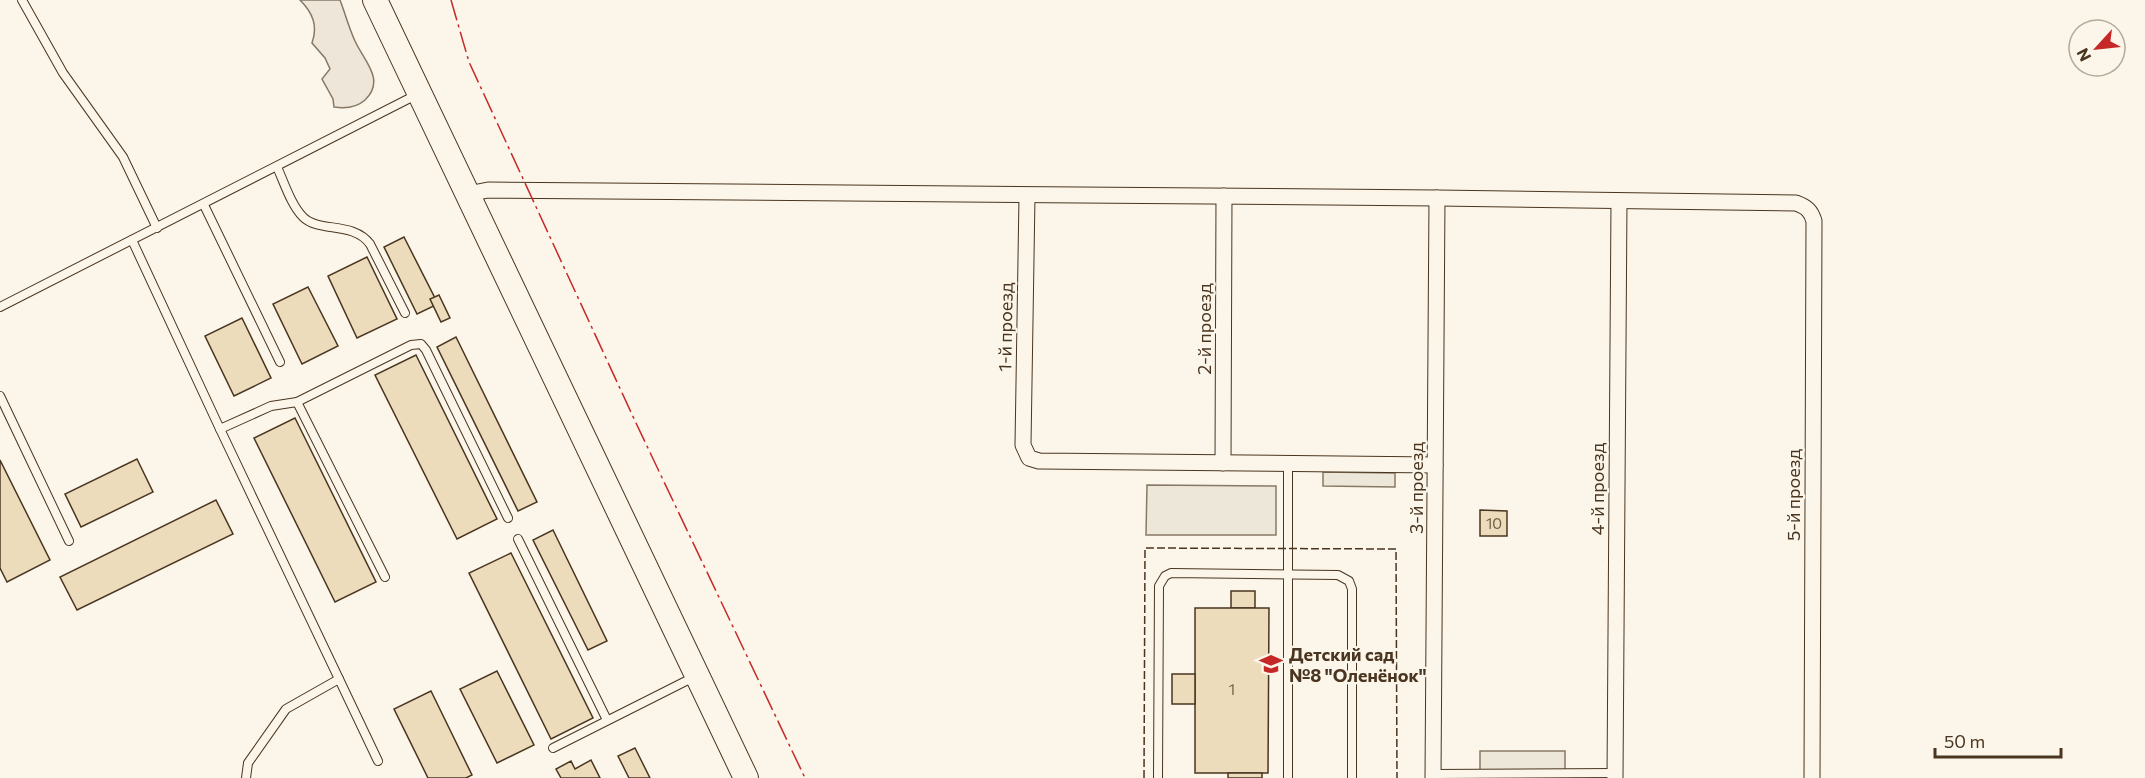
<svg xmlns="http://www.w3.org/2000/svg" width="2145" height="778" viewBox="0 0 2145 778" font-family="Commissioner,sans-serif">
<rect width="100%" height="100%" fill="#fbf6e9"/>
<path fill="#ede6d9" stroke="#887966" stroke-width="1.5" d="M 300,0 L 340,0 C 345,13 349,28 355,41 C 364,61 386,80 365,100 C 356,108 346,109 334,107 L 333,99 L 322,79 L 330,69 L 325,58 L 312,43 C 318,26 313,13 300,0 Z"/>
<g fill="#ede7d9" stroke="#887966" stroke-width="1.5">
<polygon points="1323,472 1395,473 1395,487 1323,486"/>
<polygon points="1147,485 1276,486 1276,535 1146,535"/>
<rect x="1480" y="751" width="85" height="27"/>
</g>
<g fill="#ecdcbc" stroke="#4a3520" stroke-width="1.5">
<polygon points="404,237 438,304 417,314 384,247"/>
<polygon points="367,257 397,319 357,338 328,276"/>
<polygon points="308,287 338,346 302,364 273,304"/>
<polygon points="439,295 450,318 441,322 430,299"/>
<polygon points="242,318 271,378 234,396 205,336"/>
<polygon points="456,337 537,502 518,511 437,347"/>
<polygon points="416,355 497,519 457,539 375,375"/>
<polygon points="295,418 376,582 335,602 254,438"/>
<polygon points="137,459 153,492 81,527 65,494"/>
<polygon points="0,460 50,560 7,582 0,568"/>
<polygon points="216,500 233,534 77,610 60,577"/>
<polygon points="1480,510 1507,511 1507,536 1480,536"/>
<polygon points="553,530 607,641 588,650 533,540"/>
<polygon points="511,553 593,718 551,739 469,573"/>
<rect x="1231" y="591" width="24" height="17"/>
<polygon points="1195,608 1269,608 1268,773 1195,773"/>
<polygon points="497,671 534,745 497,763 460,689"/>
<rect x="1172" y="674" width="23" height="30"/>
<polygon points="431,691 472,775 466,778 428,778 394,709"/>
<polygon points="635,748 650,778 629,778 618,756"/>
<polygon points="591,760 600,778 561,778 556,769 571,761 575,769"/>
<rect x="1228" y="773" width="34" height="5"/>
</g>
<g fill="none" stroke-linecap="round" stroke-linejoin="round">
<g stroke="#4a3520" stroke-width="10">
<g id="service">
<polyline points="22,0 63,73 123,157 157,228"/>
<path d="M 277,167 C 284,182 291,205 303,217 C 319,233 353,221 370,244 L 405,313"/>
<polyline points="204,205 280,362"/>
<polyline points="132,240 220,429 378,761"/>
<polyline points="0,307 416,95"/>
<polyline points="0,396 69,541"/>
<polyline points="297,402 385,577"/>
<polyline points="220,429 271,406 297,402 411,345 421,344 426,350 508,518"/>
<polyline points="518,539 607,720"/>
<polyline points="553,748 694,677"/>
<polyline points="1433,774 1615,773"/>
<polyline points="246,778 248,763 286,709 339,679"/>
<polyline points="1158,778 1159,586 1165,576 1171,573 1338,575 1349,581 1352,589 1352,778"/>
<polyline points="1288,778 1288,463"/>
</g>
</g>
<g stroke="#4a3520" stroke-width="17">
<g id="minor">
<path d="M 468,194 L 488,190 L 1437,198 L 1796,203 C 1807,207 1811,211 1814,221 L 1812,778"/>
<polyline points="1027,196 1023,445 1029,458 1039,461 1435,465"/>
<polyline points="1223,463 1224,196"/>
<polyline points="1433,778 1437,198"/>
<polyline points="1615,778 1619,201"/>
</g>
</g>
<g stroke="#4a3520" stroke-width="26">
<polyline id="primary" points="375,0 746,778"/>
</g>
<use href="#service" stroke="#fbf6e9" stroke-width="8"/>
<use href="#minor" stroke="#fbf6e9" stroke-width="15"/>
<use href="#primary" stroke="#fbf6e9" stroke-width="24"/>
<polyline stroke="#4a3520" stroke-width="1.5" stroke-dasharray="8 3" stroke-linecap="butt" points="1144,778 1145,548 1396,549 1397,778"/>
<polyline stroke="#c62828" stroke-width="1.5" stroke-dasharray="21 4.5 3 4.5" stroke-linecap="butt" points="451,0 469,62 636,423 805,778"/>
</g>
<defs>
<g id="school-bare" transform="scale(1.8)"><path d="M0-5L7-2L0 1L-7-2ZM-4 1L0 2.5L4 1V4Q0 6-4 4Z" fill="#c62828" stroke="#fbf6e9" stroke-width="2.5" paint-order="stroke"/></g>
</defs>
<g fill-rule="evenodd">
<use href="#school-bare" x="1271" y="664"/>
</g>
<g text-anchor="middle" dominant-baseline="central" stroke-width="4.5" stroke-linejoin="round" paint-order="stroke">
<g font-size="15" fill="#725f47">
<text x="1494" y="523">10</text>
<text x="1232" y="689">1</text>
</g>
<g font-size="18" fill="#4a3520" stroke="#fbf6e9">
<text transform="translate(1005 327) rotate(-89)">1-й проезд</text>
<text transform="translate(1204 329) rotate(-90)">2-й проезд</text>
<text transform="translate(1416 488) rotate(-90)">3-й проезд</text>
<text transform="translate(1597 489) rotate(-90)">4-й проезд</text>
<text transform="translate(1793 495) rotate(-90)">5-й проезд</text>
</g>
<g font-size="18" font-weight="bold" fill="#4a3520" stroke="#fbf6e9" text-anchor="start">
<text x="1289" y="654">Детский сад<tspan x="1289" dy="21">№8 "Оленёнок"</tspan></text>
</g>
</g>
<g transform="translate(2097 48) rotate(243)"><circle r="28" fill="#fbf6e9" stroke="#b4a999" stroke-width="1.5"/>
<path d="M0-4.5L10 22L0 15L-10 22Z" fill="#c62828"/>
<text y="-9" font-size="16" font-weight="bold" text-anchor="middle" fill="#4a3520">N</text>
</g>
<path d="M1935 748v9h126v-9" fill="none" stroke="#4a3520" stroke-width="3"/>
<text x="1944" y="748" font-size="18" fill="#4a3520" stroke="#fbf6e9" stroke-width="4.5" paint-order="stroke">50 m</text>
</svg>
